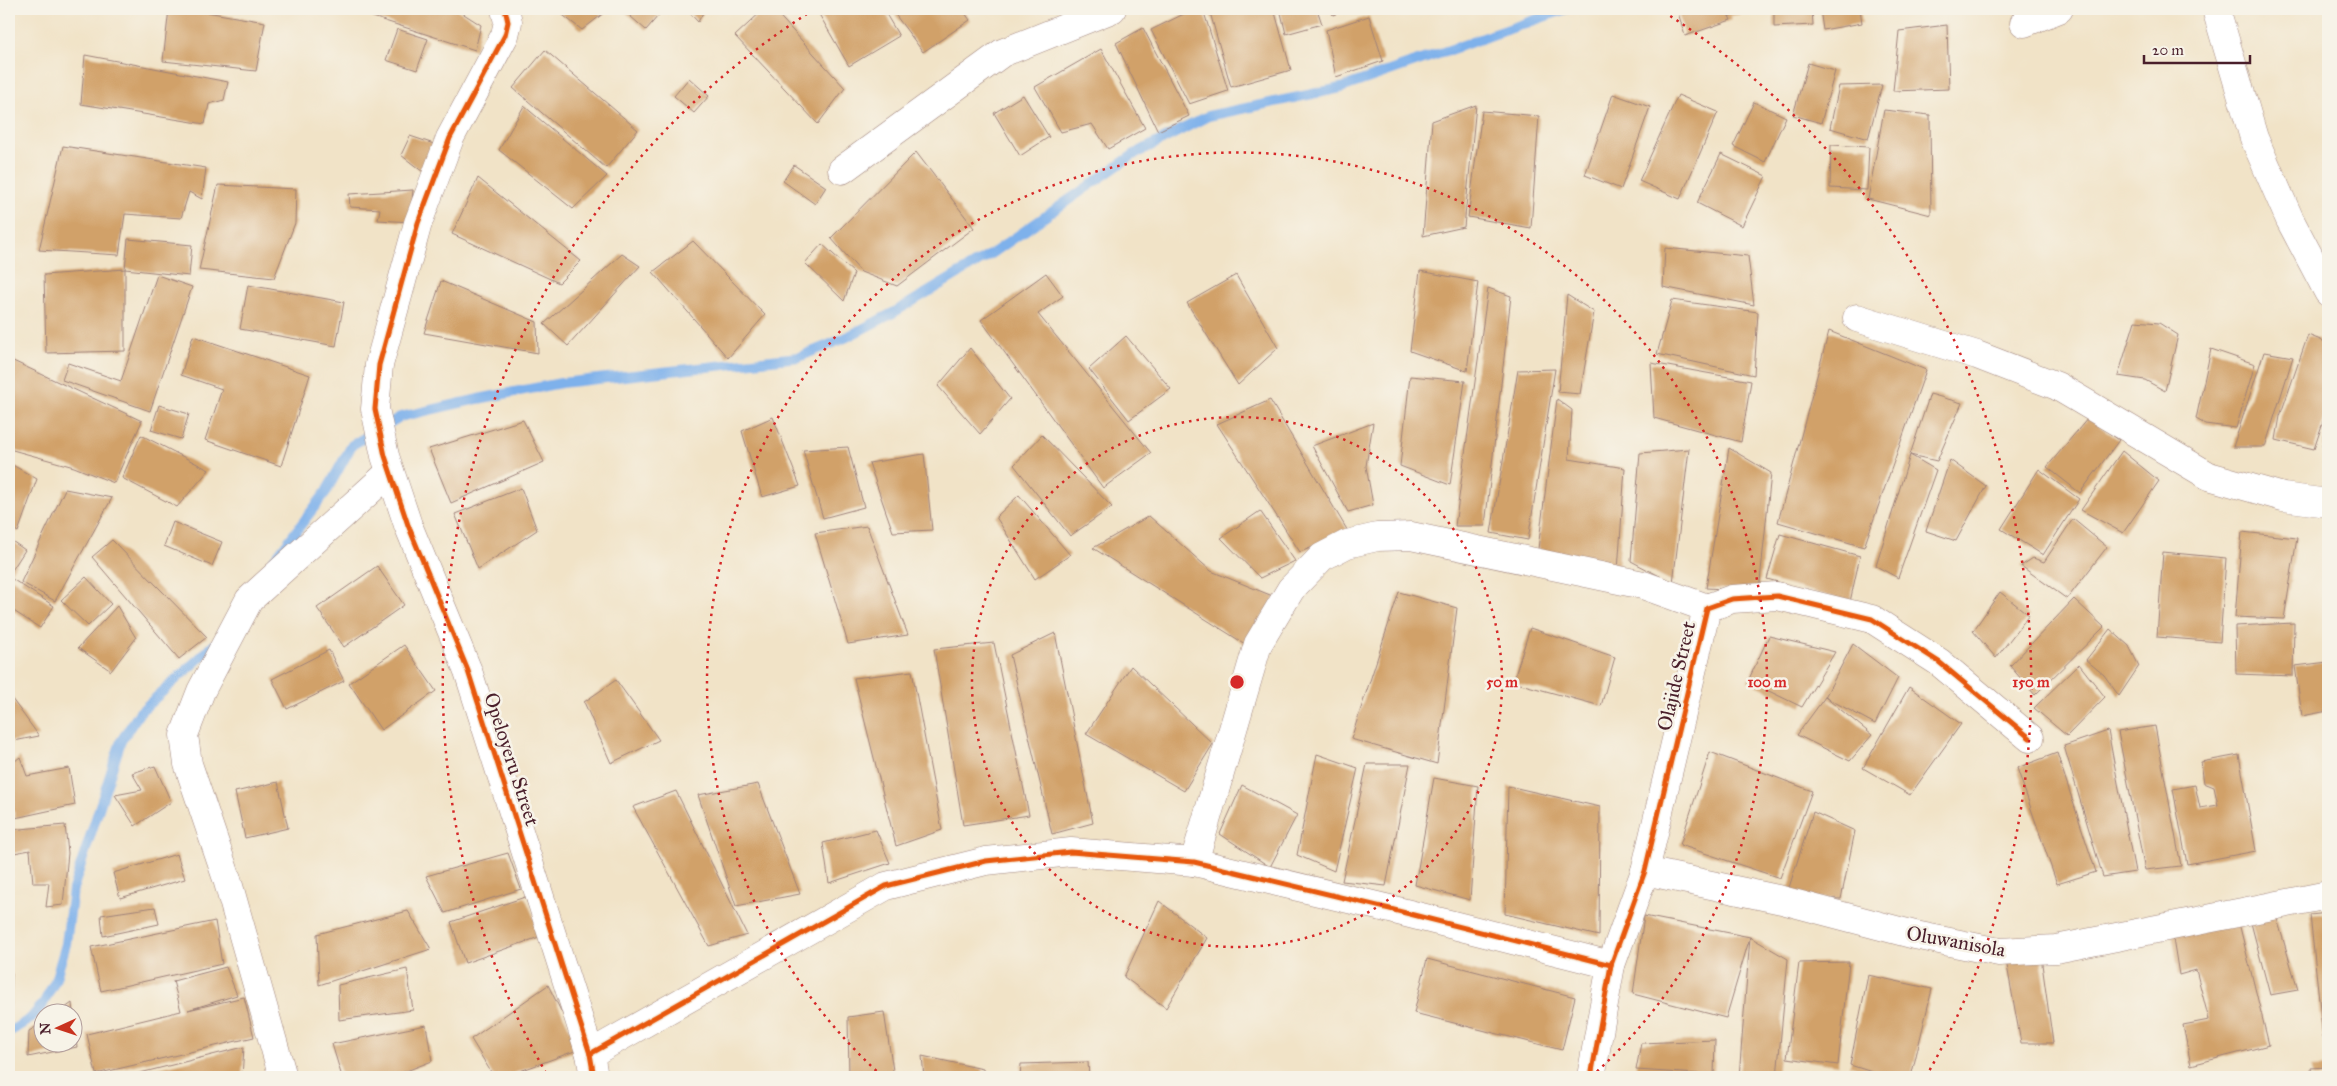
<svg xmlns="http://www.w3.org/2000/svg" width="2337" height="1086" viewBox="0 0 2337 1086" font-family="'IM FELL Great Primer',serif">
<rect width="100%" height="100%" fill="#f7f3e8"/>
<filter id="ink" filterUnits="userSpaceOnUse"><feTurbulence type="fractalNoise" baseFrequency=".02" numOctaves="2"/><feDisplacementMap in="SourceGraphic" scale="10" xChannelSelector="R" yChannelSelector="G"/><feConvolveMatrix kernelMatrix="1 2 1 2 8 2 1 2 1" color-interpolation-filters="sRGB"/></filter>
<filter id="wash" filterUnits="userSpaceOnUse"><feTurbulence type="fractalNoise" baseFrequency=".0096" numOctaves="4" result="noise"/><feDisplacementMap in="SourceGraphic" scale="20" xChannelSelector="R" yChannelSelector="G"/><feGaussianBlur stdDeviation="1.12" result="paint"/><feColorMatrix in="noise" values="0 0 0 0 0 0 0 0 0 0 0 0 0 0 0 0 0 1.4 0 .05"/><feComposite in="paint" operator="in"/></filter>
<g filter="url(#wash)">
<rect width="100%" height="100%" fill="#f1e3c7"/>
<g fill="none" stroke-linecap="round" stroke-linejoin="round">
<g stroke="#7eb1eb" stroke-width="10">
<polyline points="271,564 326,492 352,445 400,417 478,399 561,383 799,357 845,338 893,313 993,253 1133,155 1208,116 1341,88 1566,9"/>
<polyline points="9,1032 30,1019 43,1004 55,981 66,944 73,889 121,741 140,712 214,645"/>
</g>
</g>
<g id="blocks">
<g fill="#d1a169">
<polygon points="169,9 189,9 265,22 256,71 163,61"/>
<polygon points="348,9 456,9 481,25 475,50"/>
<polygon points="555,9 609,9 582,30"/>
<polygon points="622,9 664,9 646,30"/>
<polygon points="686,9 705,9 698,22"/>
<polygon points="764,9 773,9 845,88 818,124 735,36"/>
<polygon points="816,9 883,9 899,36 849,66"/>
<polygon points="891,9 962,9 970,20 923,52"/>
<polygon points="1194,9 1203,9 1228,91 1189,104 1151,30"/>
<polygon points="1209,9 1274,9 1291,70 1231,87"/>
<polygon points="1280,9 1317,9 1322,24 1286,34"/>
<polygon points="1330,9 1348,9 1333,15"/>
<polygon points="1677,9 1727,9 1729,16 1728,9 1765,10 1729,16 1731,20 1685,36"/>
<polygon points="1774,9 1812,9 1813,25 1774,27"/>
<polygon points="1820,9 1860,9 1862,23 1823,30"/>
<polygon points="1369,16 1383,61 1336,77 1326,30"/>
<polygon points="1947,25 1949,89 1893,91 1899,31"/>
<polygon points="1143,28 1189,116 1158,131 1116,43"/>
<polygon points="397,29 428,39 417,70 386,60"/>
<polygon points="1101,49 1145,128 1108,149 1092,124 1061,132 1035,87"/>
<polygon points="545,50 638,130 606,168 513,88"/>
<polygon points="85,55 228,82 224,100 209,104 205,124 81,104"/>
<polygon points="1808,63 1835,71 1821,123 1793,115"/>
<polygon points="689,78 709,96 694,113 674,96"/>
<polygon points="1882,85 1868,139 1830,128 1839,86"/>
<polygon points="1613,94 1650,107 1621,189 1585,175"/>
<polygon points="1023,95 1049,137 1020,156 994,113"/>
<polygon points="1678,95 1718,112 1680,199 1639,181"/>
<polygon points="1754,102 1786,117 1765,162 1733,146"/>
<polygon points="1476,105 1464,227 1423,236 1432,121"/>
<polygon points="524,106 607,176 573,209 499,150"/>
<polygon points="1884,110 1930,115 1931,215 1868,199"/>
<polygon points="1482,111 1539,116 1531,228 1468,217"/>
<polygon points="410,136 434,144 423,172 401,155"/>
<polygon points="1831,145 1869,147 1867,190 1830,188"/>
<polygon points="63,146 206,168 202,199 189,192 181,218 125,214 119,255 39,250"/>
<polygon points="916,152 974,228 897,286 861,272 831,238"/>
<polygon points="1721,154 1766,176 1742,226 1697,203"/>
<polygon points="794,165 826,187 815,204 783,181"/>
<polygon points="478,178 581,261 559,283 452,234"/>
<polygon points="218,185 296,189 295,223 274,278 199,270"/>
<polygon points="413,190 410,222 378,220 380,209 350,207 349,194"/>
<polygon points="128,239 192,245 189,276 125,269"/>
<polygon points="693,241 765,315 728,358 653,272"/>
<polygon points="822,244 854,273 844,301 805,263"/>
<polygon points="1665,248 1748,256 1754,305 1663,287"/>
<polygon points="622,254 640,266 568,346 544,324"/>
<polygon points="125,269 125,351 46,353 44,275"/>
<polygon points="1420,271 1478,282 1467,371 1410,351"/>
<polygon points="1046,273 1063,296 1038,314 1151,453 1103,488 981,320"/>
<polygon points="157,275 192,287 150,411 62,380 68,363 121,381"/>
<polygon points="1236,275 1278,348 1238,385 1187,303"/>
<polygon points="441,281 537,322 538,353 424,333"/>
<polygon points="248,285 344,302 336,346 240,329"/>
<polygon points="1488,288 1511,296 1485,526 1455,526"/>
<polygon points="1567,295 1594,312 1580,394 1558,392"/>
<polygon points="1672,300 1758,312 1754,375 1657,354"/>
<polygon points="2135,321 2159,323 2178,335 2165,391 2145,380 2118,376"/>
<polygon points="1829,331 1926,370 1864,547 1778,522"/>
<polygon points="2308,335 2328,343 2328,407 2314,449 2276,440 2280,416"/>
<polygon points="193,336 310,375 281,466 205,440 222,389 181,375"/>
<polygon points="1126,336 1171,389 1129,420 1089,369"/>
<polygon points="970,348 1010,399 980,434 938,386"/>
<polygon points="2211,349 2255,364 2236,428 2205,424 2196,419"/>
<polygon points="2264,352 2293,357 2265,447 2233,447"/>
<polygon points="11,360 142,421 114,483 74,467 9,449 9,365"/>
<polygon points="1651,363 1751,381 1741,442 1654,418"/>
<polygon points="1555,369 1528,540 1491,533 1518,370"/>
<polygon points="1410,376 1465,381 1450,485 1400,466"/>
<polygon points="1930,394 1962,403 1937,461 1910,455"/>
<polygon points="1557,399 1572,410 1569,459 1625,468 1618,571 1538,549"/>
<polygon points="1270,400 1349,533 1300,552 1217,424"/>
<polygon points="159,405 189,414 181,439 151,430"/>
<polygon points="773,417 800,486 762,497 742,431"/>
<polygon points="2088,418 2119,440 2080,493 2047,467"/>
<polygon points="523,420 544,462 451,503 429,449"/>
<polygon points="1373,423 1366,466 1373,505 1348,512 1312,446"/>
<polygon points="2328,431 2328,447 2322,446"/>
<polygon points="141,435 209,470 177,507 122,478"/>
<polygon points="1042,435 1112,507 1070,536 1014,465"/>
<polygon points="848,447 864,507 823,518 803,450"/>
<polygon points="1729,448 1771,473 1759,591 1706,588"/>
<polygon points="1689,449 1673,583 1631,561 1640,453"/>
<polygon points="2122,451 2159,481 2123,533 2081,510"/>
<polygon points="924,454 932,530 893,532 869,463"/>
<polygon points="1910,455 1936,470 1898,578 1876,566"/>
<polygon points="1950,460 1986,486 1956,541 1926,531"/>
<polygon points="9,463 37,479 18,532 9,526"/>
<polygon points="2039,469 2079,499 2043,555 2001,529"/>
<polygon points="521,488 537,530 478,569 455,514"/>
<polygon points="65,489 112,498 55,601 21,582"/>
<polygon points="1019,495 1070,555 1035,579 996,517"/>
<polygon points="1260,511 1295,561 1260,578 1221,538"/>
<polygon points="1149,516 1211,571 1275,597 1245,644 1093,548"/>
<polygon points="2073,519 2107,547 2067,599 2021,566 2033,558 2044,562"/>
<polygon points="173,522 222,542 212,566 164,546"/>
<polygon points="867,526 908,635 848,644 815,533"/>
<polygon points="2242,532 2297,538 2284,619 2235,617"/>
<polygon points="1780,534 1860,556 1850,602 1767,579"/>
<polygon points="9,539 25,550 9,575"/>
<polygon points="112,540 207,637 179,659 92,557"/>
<polygon points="2163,552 2226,558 2220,642 2157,637"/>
<polygon points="377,566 404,605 344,647 317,608"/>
<polygon points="9,577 54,606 40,628 9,608"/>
<polygon points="86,577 111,604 88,626 61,600"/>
<polygon points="1399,592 1457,608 1437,764 1351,739"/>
<polygon points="2000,592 2029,615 1996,658 1973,631"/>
<polygon points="2074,599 2104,627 2035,695 2010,666"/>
<polygon points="117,606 136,638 111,671 78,648"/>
<polygon points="2294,623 2293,676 2236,674 2235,626"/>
<polygon points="1530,628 1615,657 1601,706 1513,682"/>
<polygon points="2110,629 2129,646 2139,666 2119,696 2104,675 2086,660"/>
<polygon points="1055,633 1093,823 1052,834 1010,655"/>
<polygon points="1769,636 1835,652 1802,707 1748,681"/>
<polygon points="994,643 1029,815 963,825 934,649"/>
<polygon points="1853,644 1898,678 1875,724 1825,697 1872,735 1850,761 1797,735 1825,697"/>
<polygon points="404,645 436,691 381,730 349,683"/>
<polygon points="329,650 344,681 287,709 272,679"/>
<polygon points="2328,662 2328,711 2302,716 2295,666"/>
<polygon points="2079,664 2105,697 2067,736 2034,708"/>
<polygon points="1131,666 1213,744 1184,791 1086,734"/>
<polygon points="912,671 942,830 896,846 854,678"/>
<polygon points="616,680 659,740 611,763 584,702"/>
<polygon points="1909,687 1961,724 1910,795 1863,768"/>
<polygon points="9,695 39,736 9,742"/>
<polygon points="2155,726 2181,866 2145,870 2118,732"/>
<polygon points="2108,731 2135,872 2103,877 2064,746"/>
<polygon points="1710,752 1812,791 1780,878 1680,845"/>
<polygon points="2057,753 2096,872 2057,884 2017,768"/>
<polygon points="1317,754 1358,768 1334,871 1297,855"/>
<polygon points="2239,755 2256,851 2187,864 2173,789 2195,785 2200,808 2218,805 2214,787 2204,783 2201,762"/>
<polygon points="20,757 27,776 69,768 75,805 15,818 9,788 9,766"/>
<polygon points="1367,764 1410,764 1386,886 1342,881"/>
<polygon points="155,766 171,802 135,826 115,795 142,790 132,773"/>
<polygon points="1434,778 1478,786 1470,900 1415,885"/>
<polygon points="278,782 288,828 245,838 235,792"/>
<polygon points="758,784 800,894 736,906 698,795"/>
<polygon points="1242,785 1297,815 1270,867 1220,834"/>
<polygon points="1508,786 1600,807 1599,936 1505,914"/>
<polygon points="676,791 747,935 709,946 633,807"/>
<polygon points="1813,812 1855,831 1841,899 1786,897"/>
<polygon points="65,825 68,853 63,905 46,907 49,883 33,883 30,850 9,854 9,830"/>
<polygon points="876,830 890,863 829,883 823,843"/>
<polygon points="508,853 521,889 445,913 426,876"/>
<polygon points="177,854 185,879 120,898 113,873"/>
<polygon points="525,897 542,936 465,963 451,922"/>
<polygon points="1159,901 1207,938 1166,1008 1124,977"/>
<polygon points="155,907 159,924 103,936 101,915"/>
<polygon points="408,911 431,949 319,985 317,934"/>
<polygon points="2328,913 2328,1036 2323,1037 2310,915"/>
<polygon points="2276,915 2298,990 2270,995 2251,923"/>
<polygon points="1644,916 1750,937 1726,1018 1633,994"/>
<polygon points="2238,919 2269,1045 2191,1065 2183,1025 2209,1020 2196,970 2179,975 2172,932"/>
<polygon points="215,921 222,964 101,991 91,947"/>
<polygon points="1750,937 1788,959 1777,1077 1739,1077"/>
<polygon points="2041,957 2053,1043 2021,1043 2006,960"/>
<polygon points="1427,959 1575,997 1562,1050 1414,1013"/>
<polygon points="1849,962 1838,1065 1787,1058 1799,963"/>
<polygon points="226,967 237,995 188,1010 244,997 254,1037 96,1074 87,1034 181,1011 173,981"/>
<polygon points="407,969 413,1010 339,1020 338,985"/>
<polygon points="9,973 12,973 11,1005 9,1006"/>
<polygon points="1868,975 1932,989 1911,1077 1888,1077 1850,1065"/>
<polygon points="548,985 580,1049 504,1077 494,1077 471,1039"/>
<polygon points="72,1003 73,1014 57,1014"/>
<polygon points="884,1012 894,1077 849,1077 848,1017"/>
<polygon points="72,1017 77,1047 28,1057 29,1031 42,1023 42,1044 72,1044"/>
<polygon points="426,1025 432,1061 391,1077 342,1077 332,1044"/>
<polygon points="1715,1040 1714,1075 1636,1070 1641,1043"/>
<polygon points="244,1047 242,1077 137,1077 136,1074"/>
<polygon points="922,1056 983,1069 984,1077 924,1077"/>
<polygon points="1088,1062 1089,1077 1020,1077 1021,1064"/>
<polygon points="2328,1067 2328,1077 2312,1077 2311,1068"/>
</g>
</g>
</g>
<g filter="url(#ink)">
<use href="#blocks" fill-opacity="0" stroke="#9e8179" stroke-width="1"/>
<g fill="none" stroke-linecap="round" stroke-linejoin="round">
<g stroke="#9e8179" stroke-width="29">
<g id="street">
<polyline points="505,9 508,22 505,35 450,138 418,223 379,365 375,409 385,456 408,525 468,671 590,1054 594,1077"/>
<polyline points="2216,9 2254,138 2290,220 2328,292"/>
<polyline points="2024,23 2059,9"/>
<polyline points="842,170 1002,53 1112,9"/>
<polyline points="1857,318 1977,355 2057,386 2209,476 2283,497 2328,503"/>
<polyline points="1194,862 1258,644 1291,589 1322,557 1347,544 1377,537 1411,536 1643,585 1707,608"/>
<polyline points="1645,871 1782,900 1915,935 1999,952 2056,949 2328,895"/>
<polyline points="590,1054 886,886 986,861 1071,852 1194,862 1390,909 1611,965"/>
<polyline points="283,1077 227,879 188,764 184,735 201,691 249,600 390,472"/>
<polyline points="1591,1077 1611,965 1645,871 1707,608 1732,599 1777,596 1872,619 1939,662 2030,738"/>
</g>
</g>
<use href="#street" stroke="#fff" stroke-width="28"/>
<g stroke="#f7f3e8" stroke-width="8">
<g id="cycleway">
<polyline points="505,9 508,22 505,35 450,138 418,223 379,365 375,409 385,456 408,525 468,671 590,1054 594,1077"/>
<polyline points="590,1054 886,886 986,861 1071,852 1194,862 1390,909 1611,965"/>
<polyline points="1591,1077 1611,965 1645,871 1707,608 1732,599 1777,596 1872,619 1939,662 2030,738"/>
</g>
</g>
<use href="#cycleway" stroke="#e8590c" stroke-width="5"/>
</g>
</g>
<g fill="none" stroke="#d62828" stroke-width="2.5" stroke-dasharray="2.5 5">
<circle cx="1237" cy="682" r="265"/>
<path d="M882 1076A530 530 0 1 1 1592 1076"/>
<path d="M546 1073A794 794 0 0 1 810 12M1664 12A794 794 0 0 1 1928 1073"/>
</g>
<g text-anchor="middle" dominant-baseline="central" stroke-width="5" stroke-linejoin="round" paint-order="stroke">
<g font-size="20" fill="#4a1f2b" stroke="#f7f3e8">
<text transform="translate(1676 676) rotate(-77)">Olajide Street</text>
<text transform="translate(512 759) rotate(72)">Opeloyeru Street</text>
<text transform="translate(1956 941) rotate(10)">Oluwanisola</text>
</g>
</g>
<circle cx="1237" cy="682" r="8" fill="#d62828" stroke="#f7f3e8" stroke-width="2.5"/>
<g font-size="15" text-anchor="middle" font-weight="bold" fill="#d62828" stroke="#f7f3e8" stroke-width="5" stroke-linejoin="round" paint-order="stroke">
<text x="1502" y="687">50 m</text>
<text x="1767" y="687">100 m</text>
<text x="2031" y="687">150 m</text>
</g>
<rect width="2337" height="1086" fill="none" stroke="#f7f3e8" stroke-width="30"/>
<g transform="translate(58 1028) rotate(267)"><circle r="24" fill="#f7f3e8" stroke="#b29e9c"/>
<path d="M0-4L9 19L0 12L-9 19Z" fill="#c8321e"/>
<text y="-8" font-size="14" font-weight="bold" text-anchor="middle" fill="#4a1f2b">N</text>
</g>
<path d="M2144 55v8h106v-8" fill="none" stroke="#4a1f2b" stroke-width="2.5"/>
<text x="2152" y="55" font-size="15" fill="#4a1f2b" stroke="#f7f3e8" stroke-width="4" paint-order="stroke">20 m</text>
</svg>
